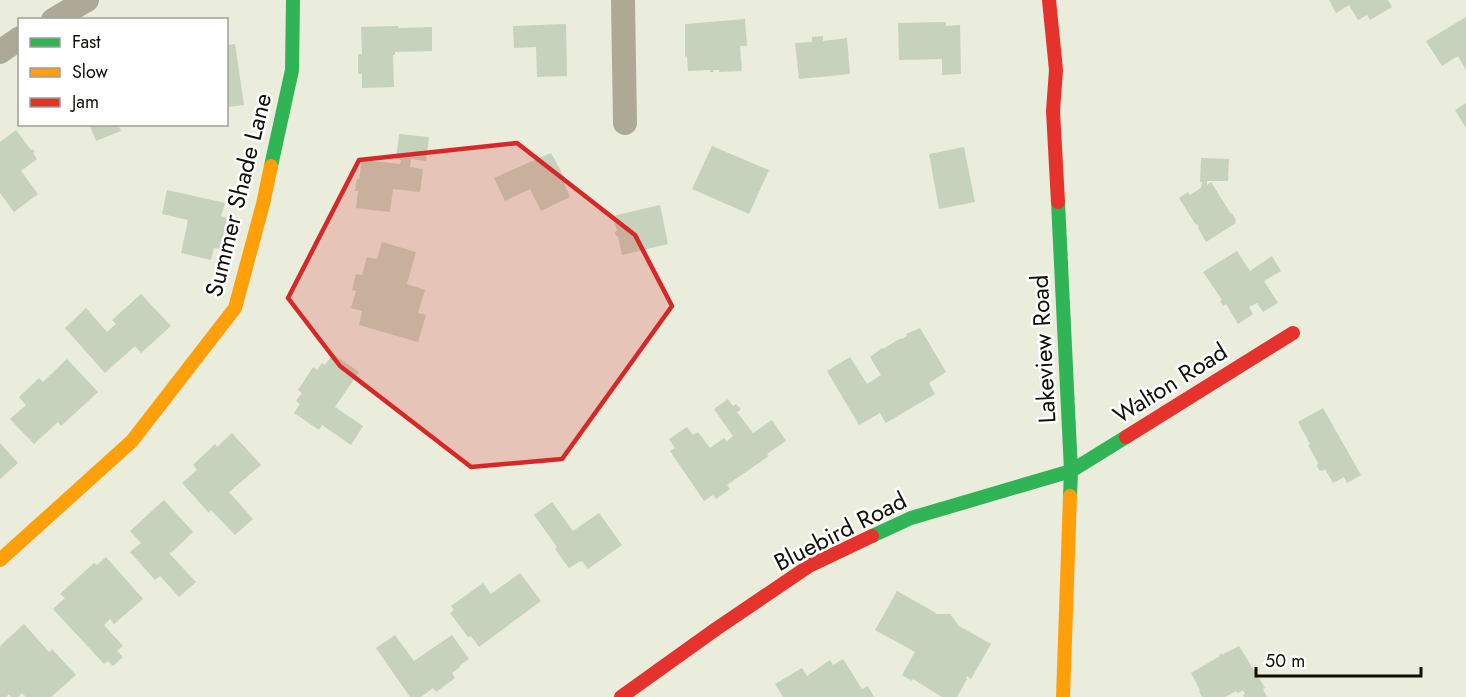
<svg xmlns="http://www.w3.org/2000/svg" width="1466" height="697" viewBox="0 0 1466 697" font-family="Jost,sans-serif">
<rect width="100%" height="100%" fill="#eaecdc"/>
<g fill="#c6d2bb">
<polygon points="1329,0 1388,0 1392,7 1370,20 1367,15 1358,20 1349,5 1336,13"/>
<polygon points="1466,17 1466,70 1458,56 1442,66 1426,41"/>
<polygon points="745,19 747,46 740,46 742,71 719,72 719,70 713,70 714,72 710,72 710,70 688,71 687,56 685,57 685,24"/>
<polygon points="946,22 946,26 960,25 961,74 942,75 942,59 899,60 898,23"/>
<polygon points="566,24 567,76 537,77 536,47 514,48 513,26"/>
<polygon points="398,26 398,28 432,27 432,51 395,52 395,55 393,55 394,87 362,88 362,74 358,74 358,54 362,54 361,27"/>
<polygon points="823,36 823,41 847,38 850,74 799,79 795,43 812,42 812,37"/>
<polygon points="235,44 244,105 226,107 226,45"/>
<polygon points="1466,103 1466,128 1455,110"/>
<polygon points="89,124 118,124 121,131 96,141"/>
<polygon points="16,130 31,150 33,149 35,152 33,153 37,159 21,171 38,194 14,212 0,193 0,142"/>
<polygon points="399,134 429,137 426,161 411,159 410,167 423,169 420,192 393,189 390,212 356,208 358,191 355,191 357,179 359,179 362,160 400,164 401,160 396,159"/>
<polygon points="712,146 769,170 749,214 692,189"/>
<polygon points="964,147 975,202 939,209 929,154"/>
<polygon points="551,153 567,182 564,183 570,197 541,211 530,189 505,201 494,178"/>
<polygon points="1201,158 1229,159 1228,181 1207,181 1207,185 1211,182 1231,214 1232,213 1236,220 1235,221 1236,223 1206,242 1198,228 1199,227 1197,224 1196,225 1179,198 1188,192 1190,195 1201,188 1202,182 1200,182"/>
<polygon points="167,190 225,203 221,216 227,218 220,249 214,248 211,260 181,253 188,220 162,214"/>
<polygon points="660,205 668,244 622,255 618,236 616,236 615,232 617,231 613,216"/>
<polygon points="382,242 416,252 407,284 425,290 418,313 426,315 418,342 359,325 362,311 351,308 356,291 352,290 356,274 362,275 367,257 377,259"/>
<polygon points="1237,251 1250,271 1272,256 1281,271 1264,281 1278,303 1263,312 1257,303 1249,307 1253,314 1238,324 1226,304 1223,306 1220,301 1222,300 1203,272"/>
<polygon points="141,294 171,326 141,353 135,346 105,373 65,328 86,308 107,332 116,324 112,320"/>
<polygon points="920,328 946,372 929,383 935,394 886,423 880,413 859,425 827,371 850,357 867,384 881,375 870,357 882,348 883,349 901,338 902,339 907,336 906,334"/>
<polygon points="333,354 359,372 335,407 363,426 351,445 322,425 319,430 294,413 300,404 296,401 302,393 298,390 313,367 317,370 322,363 325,365"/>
<polygon points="67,359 98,392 61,426 58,422 34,444 10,419 26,405 19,397 39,378 43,382"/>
<polygon points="728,399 733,406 736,404 741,409 737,412 753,433 772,420 786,441 767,454 769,456 727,485 730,489 716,499 713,495 704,501 670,451 675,448 669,439 687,427 693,435 698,432 710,448 724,438 727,441 733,436 714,409"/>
<polygon points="1323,408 1361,475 1347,483 1344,477 1333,483 1325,469 1322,471 1319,470 1317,466 1318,463 1308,445 1310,444 1298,422"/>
<polygon points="232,433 261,465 229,492 253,519 235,535 211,510 209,513 182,483 197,470 193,465 215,444 217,447"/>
<polygon points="0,443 18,463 0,479"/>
<polygon points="164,500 193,532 171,553 170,552 169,553 196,582 179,597 160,576 155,580 130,552 141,543 130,531"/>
<polygon points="552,502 573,531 599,513 622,545 588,569 582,561 580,562 580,561 569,568 555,549 557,547 534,515"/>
<polygon points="106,557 143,599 114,624 110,619 104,625 123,646 117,651 123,657 113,666 108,661 104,664 53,609 65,598 60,594 94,563 97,565"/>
<polygon points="520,573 541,601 479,647 471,636 468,637 450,613 454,610 451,606 483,583 491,594"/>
<polygon points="897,591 936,613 935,614 950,614 959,626 991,644 971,679 967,676 966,678 967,679 957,697 942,697 913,679 912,681 902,675 915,652 875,630"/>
<polygon points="24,624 49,652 52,649 76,675 51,697 26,697 22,693 18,697 11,697 9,694 6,697 0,697 0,646"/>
<polygon points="395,635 414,661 452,635 469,659 459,666 460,667 452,673 455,678 436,692 433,688 421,697 410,697 376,648"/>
<polygon points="1239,646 1265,688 1263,689 1267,697 1244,697 1243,695 1245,694 1243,690 1238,693 1236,691 1225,697 1202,697 1199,691 1200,690 1191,673 1220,656 1219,655 1222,653 1222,655"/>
<polygon points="843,659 862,689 868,686 874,697 783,697 775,684 802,668 807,676 830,660 833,665"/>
</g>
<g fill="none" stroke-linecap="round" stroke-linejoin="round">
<g stroke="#aea996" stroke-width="24">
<polyline points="623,0 625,123"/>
<polyline points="53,20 87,0"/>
<polyline points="0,52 20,38"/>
</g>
<g stroke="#30b455" stroke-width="14">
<polyline points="271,166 292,70 293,0"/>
<polyline points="1058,202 1071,471 1070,496"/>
<polyline points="872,536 911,518 1071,471 1126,437"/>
</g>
<g stroke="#ff9f0a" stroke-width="14">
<polyline points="0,560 132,441 235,308 263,204 271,166"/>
<polyline points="1063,697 1070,496"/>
</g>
<g stroke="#e5322d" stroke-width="14">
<polyline points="1049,0 1056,70 1053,111 1058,202"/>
<polyline points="1126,437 1293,333"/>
<polyline points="621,697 716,629 809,566 872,536"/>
</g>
</g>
<path fill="#d62828" fill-opacity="0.2" stroke="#d62828" stroke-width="4.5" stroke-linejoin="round" d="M 517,143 L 635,235 L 672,306 L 562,459 L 471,467 L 340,366 L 288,298 L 359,160 Z"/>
<g text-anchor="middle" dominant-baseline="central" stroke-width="5" stroke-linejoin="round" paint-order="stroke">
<g font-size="24" fill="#0e0f06" stroke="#fff">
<text transform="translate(238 195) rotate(-76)">Summer Shade Lane</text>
<text transform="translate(1043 349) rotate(-93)">Lakeview Road</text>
<text transform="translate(1170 383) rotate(-32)">Walton Road</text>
<text transform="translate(840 531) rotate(-27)">Bluebird Road</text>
</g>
</g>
<rect x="18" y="18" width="210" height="108" fill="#ffffff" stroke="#9f9f9b" stroke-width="1.5"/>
<rect x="30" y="38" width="30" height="9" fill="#30b455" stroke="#9f9f9b" stroke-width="1.5"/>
<text x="72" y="48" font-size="18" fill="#0e0f06">Fast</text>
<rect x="30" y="68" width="30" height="9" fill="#ff9f0a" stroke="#9f9f9b" stroke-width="1.5"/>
<text x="72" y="78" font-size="18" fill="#0e0f06">Slow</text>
<rect x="30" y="98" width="30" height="9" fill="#e5322d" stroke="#9f9f9b" stroke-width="1.5"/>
<text x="72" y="108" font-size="18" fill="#0e0f06">Jam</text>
<path d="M1256 667v9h165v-9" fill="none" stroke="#0e0f06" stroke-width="3"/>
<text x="1265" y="667" font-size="18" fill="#0e0f06" stroke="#ffffff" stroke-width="4.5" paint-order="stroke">50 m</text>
</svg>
